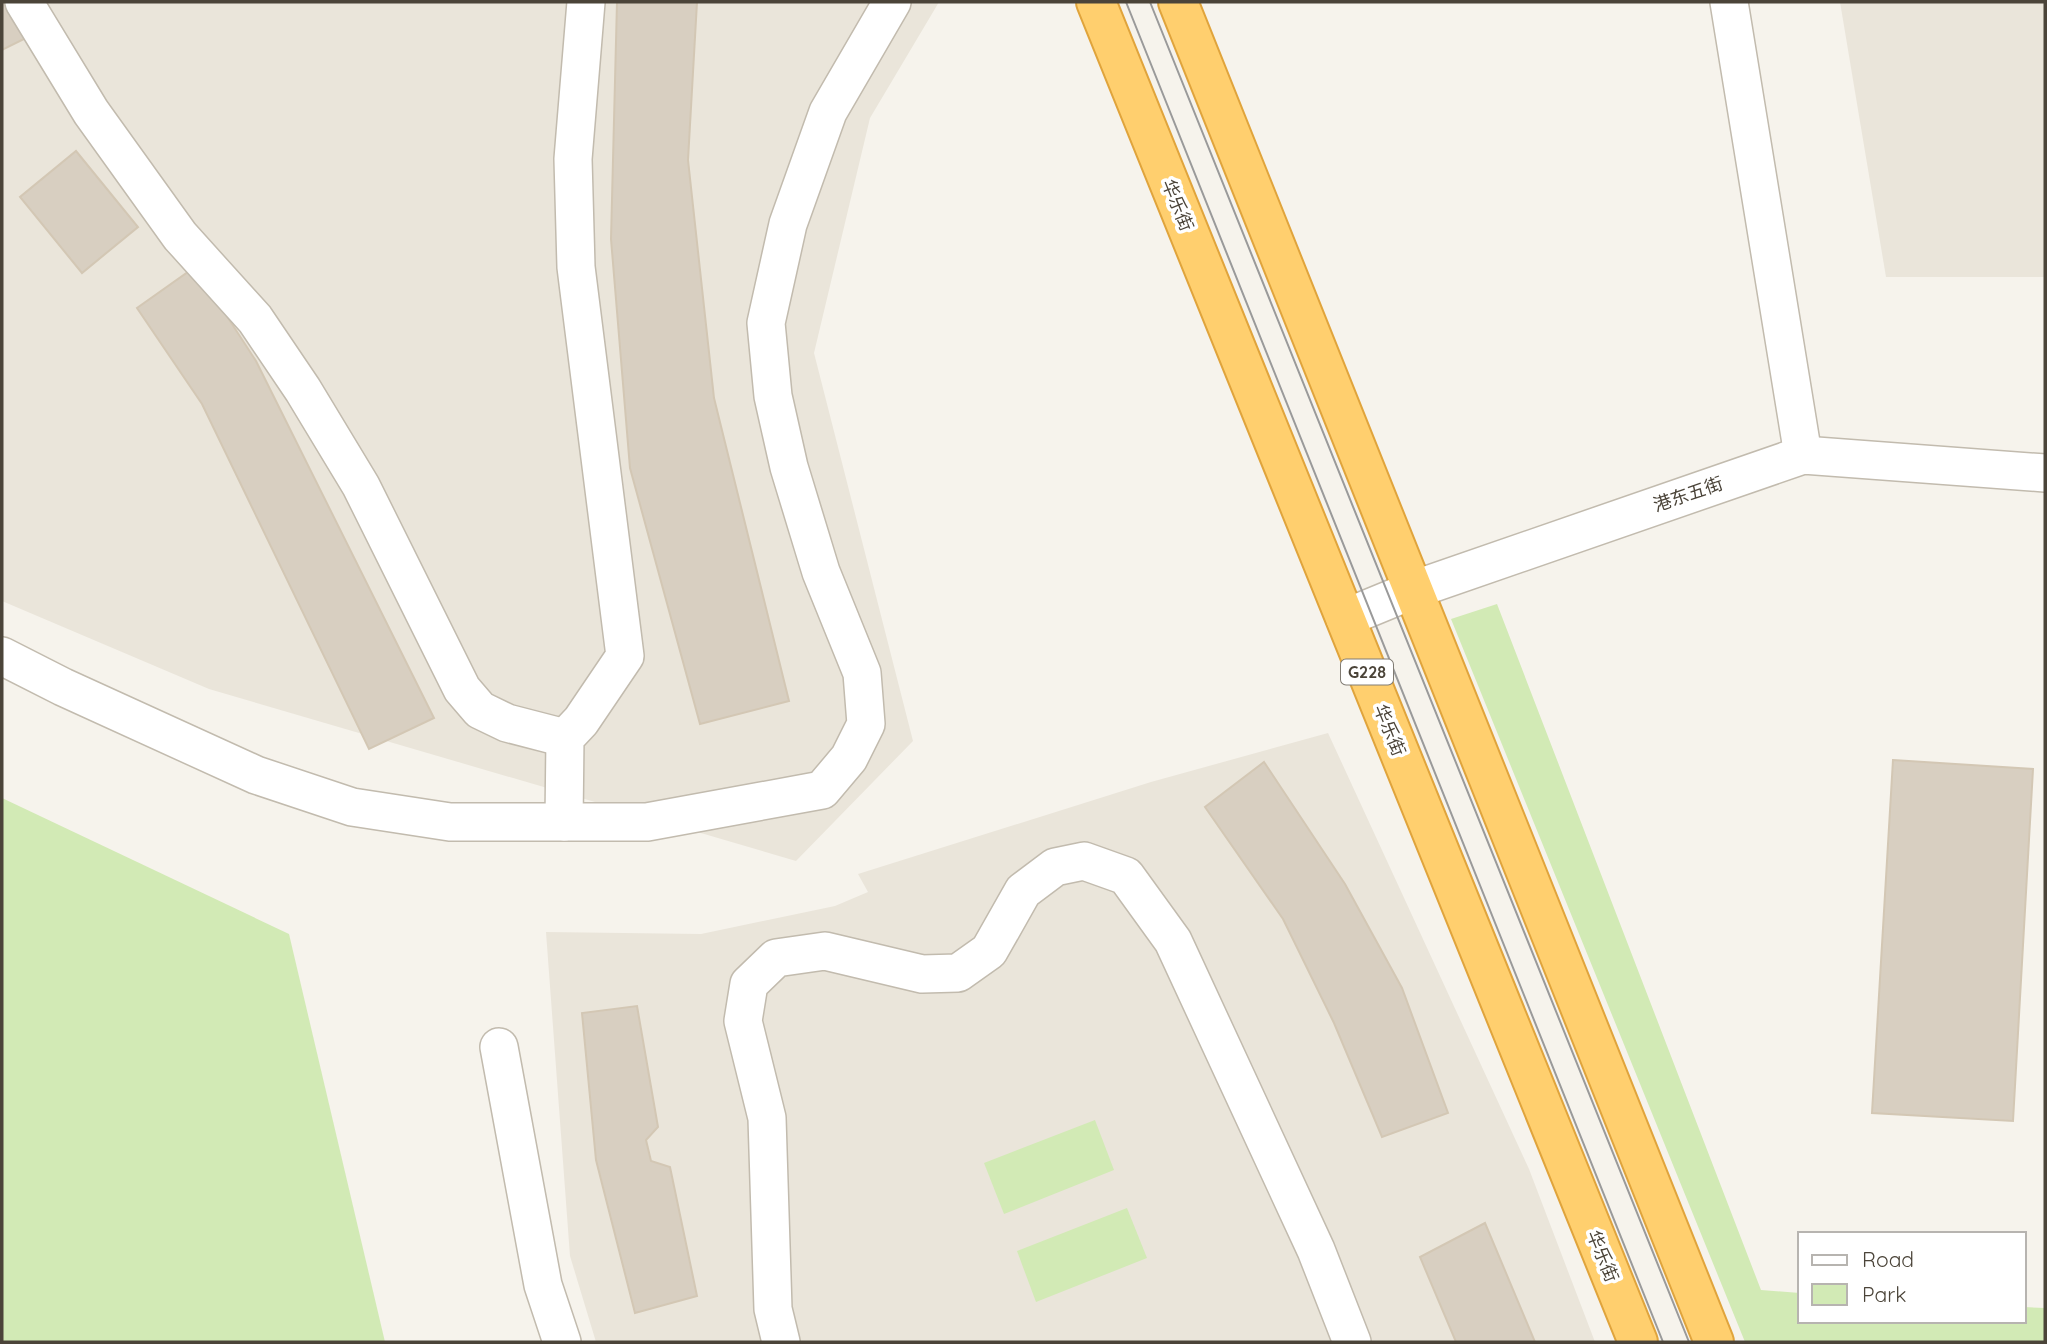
<svg xmlns="http://www.w3.org/2000/svg" width="2047" height="1344" viewBox="0 0 2047 1344" font-family="Quicksand,'Noto Sans SC',sans-serif">
<rect width="100%" height="100%" fill="#f6f3ec"/>
<g fill="#eae5da">
<polygon points="2,2 939,2 870,118 814,353 913,741 796,861 209,689 2,601"/>
<polygon points="1840,2 2045,2 2045,277 1886,277"/>
<polygon points="1328,733 1529,1169 1595,1342 596,1342 570,1256 546,932 701,934 835,906 868,892 858,874 1151,782"/>
</g>
<g fill="#d2eab5">
<polygon points="1497,604 1761,1290 1800,1293 1800,1321 2024,1321 2024,1307 2045,1308 2045,1342 1745,1342 1451,619"/>
<polygon points="2,798 289,934 385,1342 2,1342"/>
<polygon points="1095,1120 1114,1170 1004,1214 984,1163"/>
<polygon points="1127,1208 1147,1258 1036,1302 1017,1251"/>
</g>
<g fill="#d8cfc1" stroke="#d3c7b4" stroke-width="2">
<polygon points="2,2 18,2 34,34 2,50"/>
<polygon points="617,2 697,2 688,160 714,398 789,701 700,724 630,468 611,239"/>
<polygon points="76,151 138,227 82,273 20,197"/>
<polygon points="195,267 256,361 434,718 369,749 202,404 137,308"/>
<polygon points="1893,760 2033,769 2013,1121 1872,1113"/>
<polygon points="1264,762 1345,884 1402,988 1448,1113 1382,1137 1334,1023 1283,919 1205,807"/>
<polygon points="637,1006 658,1127 646,1140 651,1161 670,1167 697,1296 635,1313 596,1160 582,1013"/>
<polygon points="1485,1223 1535,1342 1456,1342 1420,1257"/>
</g>
<g fill="none" stroke-linecap="round" stroke-linejoin="round">
<g stroke="#c2bbae" stroke-width="40">
<g id="street">
<polyline points="24,2 91,112 180,236 255,319 303,390 361,486 462,689 480,710 507,723 565,738"/>
<polyline points="1729,2 1803,455"/>
<polyline points="1345,618 1413,590 1803,455 2045,473"/>
<polyline points="2,656 63,687 256,775 352,807 450,822 647,822 822,790 849,758 866,724 862,673 821,572 789,467 773,396 766,323 788,224 828,112 892,2"/>
<polyline points="564,822 565,738 581,721 625,656 576,267 573,159 586,2"/>
<polyline points="499,1047 543,1285 562,1342"/>
<polyline points="781,1342 773,1309 767,1118 743,1021 749,984 776,958 825,951 922,974 958,973 989,951 1023,891 1055,867 1084,861 1126,876 1173,941 1316,1250 1352,1342"/>
</g>
</g>
<g stroke="#e0a43c" stroke-width="42">
<g id="highway">
<polyline points="1096,2 1638,1342"/>
<polyline points="1178,2 1714,1342"/>
</g>
</g>
<use href="#street" stroke="#fff" stroke-width="37"/>
<use href="#highway" stroke="#ffcf6e" stroke-width="38"/>
<g stroke="#9a9a9a" stroke-width="2">
<polyline points="1126,2 1663,1342"/>
<polyline points="1150,2 1689,1342"/>
</g>
</g>
<g text-anchor="middle" dominant-baseline="central" stroke-width="7" stroke-linejoin="round" paint-order="stroke">
<rect fill="#fff" stroke="#817c74" stroke-width="2" x="1341" y="659.5" width="52" height="25" rx="5"/>
<g font-size="16" font-weight="bold" fill="#4b4439">
<text x="1367" y="672">G228</text>
</g>
<g font-size="18" fill="#4b4439" stroke="#fff">
<text transform="translate(1178 205) rotate(68)">华乐街</text>
<text transform="translate(1688 494) rotate(-19)">港东五街</text>
<text transform="translate(1390 730) rotate(68)">华乐街</text>
<text transform="translate(1603 1256) rotate(68)">华乐街</text>
</g>
</g>
<rect width="2047" height="1344" fill="none" stroke="#4b4439" stroke-width="7"/>
<rect x="1798" y="1232" width="228" height="91" fill="#ffffff" stroke="#b7b4b0" stroke-width="2"/>
<rect x="1812" y="1255" width="35" height="10" fill="#ffffff" stroke="#b7b4b0" stroke-width="2"/>
<text x="1862" y="1267" font-size="21" fill="#4b4439">Road</text>
<rect x="1812" y="1284" width="35" height="21" fill="#d2eab5" stroke="#b7b4b0" stroke-width="2"/>
<text x="1862" y="1302" font-size="21" fill="#4b4439">Park</text>
</svg>
